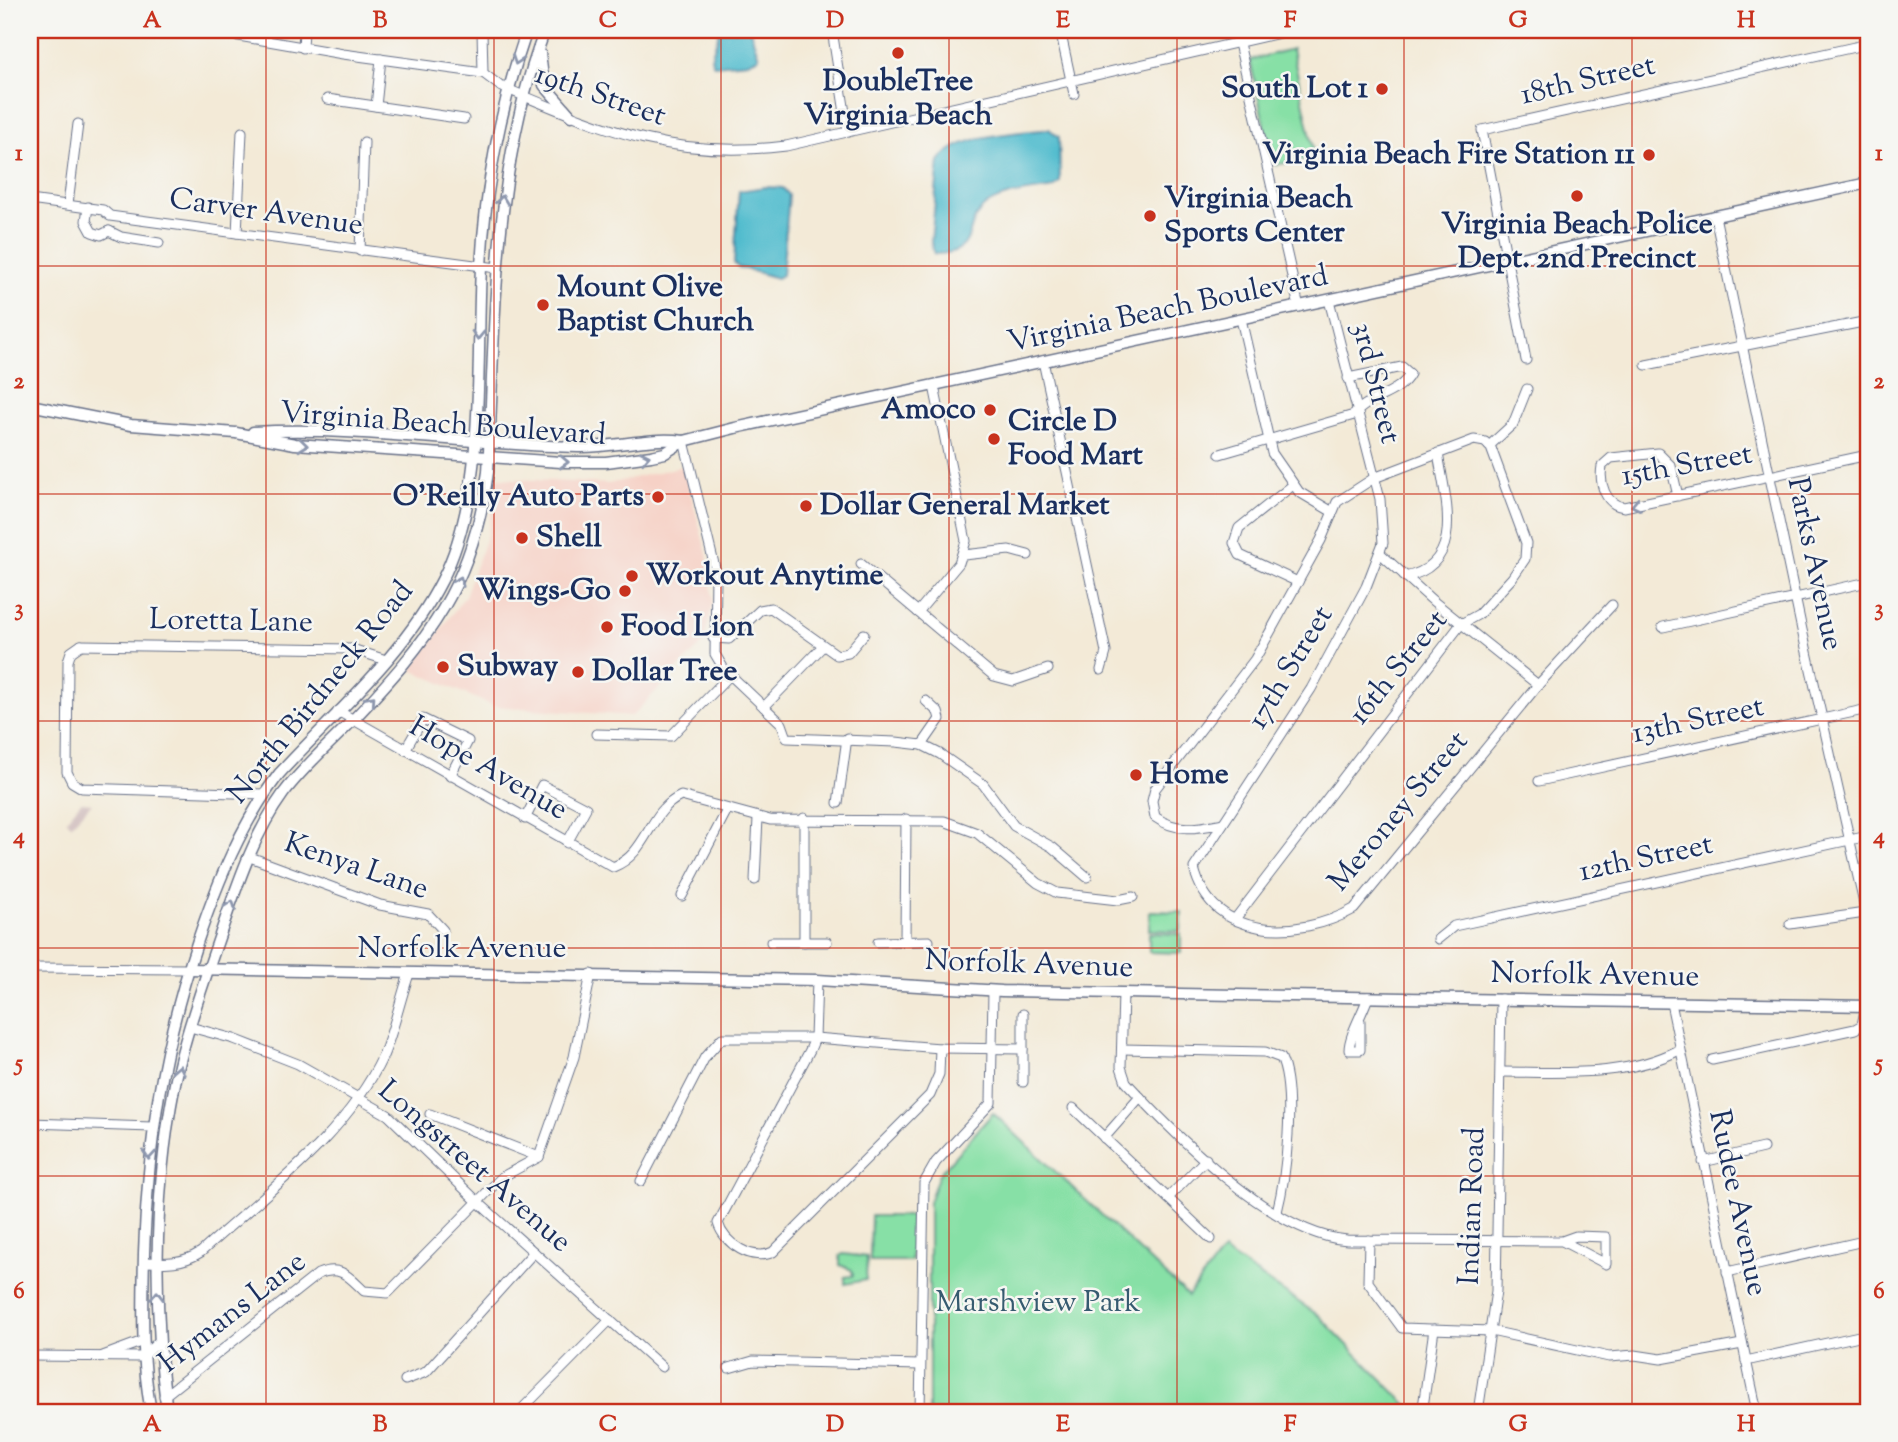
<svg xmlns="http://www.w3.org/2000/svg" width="1898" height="1442" viewBox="0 0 1898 1442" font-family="'Sorts Mill Goudy',serif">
<rect width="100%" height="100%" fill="#f6f6f2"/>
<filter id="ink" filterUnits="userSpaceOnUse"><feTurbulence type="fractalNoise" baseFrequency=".0143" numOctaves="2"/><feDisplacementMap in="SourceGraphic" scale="14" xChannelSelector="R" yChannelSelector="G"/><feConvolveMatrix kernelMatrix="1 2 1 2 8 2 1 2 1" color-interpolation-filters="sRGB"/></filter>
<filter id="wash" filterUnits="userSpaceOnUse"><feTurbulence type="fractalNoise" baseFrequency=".00686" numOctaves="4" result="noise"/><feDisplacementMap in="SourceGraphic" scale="28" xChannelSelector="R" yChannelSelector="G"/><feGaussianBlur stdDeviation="1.57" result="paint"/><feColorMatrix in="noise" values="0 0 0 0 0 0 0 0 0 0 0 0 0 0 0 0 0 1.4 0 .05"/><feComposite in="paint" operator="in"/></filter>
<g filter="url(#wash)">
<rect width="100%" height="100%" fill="#f3ead7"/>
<polygon fill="#f6d1c6" points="683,466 707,554 713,600 704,642 632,716 493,706 412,670 465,596 488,532 497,478 609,484"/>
<polygon fill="#d1bfbf" points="81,802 92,803 71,825 66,820"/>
<g fill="#87e0a6" stroke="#518882" stroke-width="2">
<polygon points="1292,49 1315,157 1276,165 1272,160 1250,60"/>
<polygon points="1150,911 1182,912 1181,931 1149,930"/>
<polygon points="1149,933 1181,934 1181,953 1149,952"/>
<polygon points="993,1113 1188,1296 1223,1251 1318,1315 1414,1412 929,1412 929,1202 939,1174"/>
<polygon points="871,1216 911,1216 911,1261 870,1261"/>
<polygon points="843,1254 867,1257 866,1280 845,1284 845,1277 853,1276 852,1270 840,1265 840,1256"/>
</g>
<g fill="#51bcce" stroke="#367696" stroke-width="2">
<polygon points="720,30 750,30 759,57 748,62 714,65 711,58"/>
<path d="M 1049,129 L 1059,137 L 1060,183 L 1053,188 C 1033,192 1002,193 985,206 C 961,225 982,254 934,254 L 931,242 L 939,161 C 960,133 1016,134 1049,129 Z"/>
<polygon points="765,187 783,188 789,195 782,275 777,278 738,267 734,263 739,191"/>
</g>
</g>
<g filter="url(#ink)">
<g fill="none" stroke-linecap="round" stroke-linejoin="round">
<g stroke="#677088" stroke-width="11">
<g id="minor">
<polyline points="204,30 343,54 483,73"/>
<path d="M 482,30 L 483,73 L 500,86 C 603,129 670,160 786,146 L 1293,30"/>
<polyline points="832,30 848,132"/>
<polyline points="1060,30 1074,94"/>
<polyline points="1236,30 1299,307"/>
<polyline points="303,48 304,30"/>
<polyline points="327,99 464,119"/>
<polyline points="376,106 381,59"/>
<polyline points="30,200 103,210 110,216 497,268"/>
<polyline points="68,204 78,124"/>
<polyline points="88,207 86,221 92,232 101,235 109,231"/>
<polyline points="1715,216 1802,630 1868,921"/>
<polyline points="109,231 121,237 159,243"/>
<polyline points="237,233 242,132"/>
<polyline points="360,251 364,142"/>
<path d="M 1329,300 L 1380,499 L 1383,543 L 1366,587 L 1311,689 L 1194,868 C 1212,941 1299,940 1354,909 L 1538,685 L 1612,605"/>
<polyline points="1241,319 1272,453 1299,492 1331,511"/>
<polyline points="1526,360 1482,130 1868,44"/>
<polyline points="1043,361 1106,652 1101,670"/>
<polyline points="1646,365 1868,321"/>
<polyline points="684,441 716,572 715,654 724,669 782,724 787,738 896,742 922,745 940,754 983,784 1014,826 1052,847 1087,877"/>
<polyline points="1489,446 1513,424 1527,389"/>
<path d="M 1220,454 L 1354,415 C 1367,397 1399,395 1410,374 L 1402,367 L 1348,378"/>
<polyline points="1293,485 1239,528 1234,543 1240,555 1298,582"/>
<path d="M 1678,496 L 1671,466 L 1658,453 L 1611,458 L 1602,466 C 1599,483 1605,505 1624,507 L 1868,455"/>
<polyline points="1381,554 1433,601 1538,685"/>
<polyline points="964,555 1009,550 1028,555"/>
<polyline points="861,564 994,676 1013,681 1048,669"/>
<path d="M 1405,577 C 1467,564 1445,499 1438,453"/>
<polyline points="918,612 959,563 966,541 934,386"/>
<polyline points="1663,627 1868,582"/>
<polyline points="713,638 729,639 760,610 771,608 837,655 848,653 864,634"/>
<polyline points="81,645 71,652 68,661 67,772 72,782 82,788 264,794"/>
<polyline points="81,645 352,649 386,660"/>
<polyline points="764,707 823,646"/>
<path d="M 338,711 L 613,867 C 648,854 648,811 681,796 L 770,820 L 944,821 L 977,833 L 1038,883 L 1057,893 L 1118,900 L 1133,897"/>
<polyline points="596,734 671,736 730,675"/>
<polyline points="922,745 940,719 938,712 926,701"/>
<polyline points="405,750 423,719 468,741 450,776"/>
<polyline points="1539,781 1868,709"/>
<polyline points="838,803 847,738"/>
<polyline points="525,819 542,785 586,808 567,843"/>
<path d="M 1223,823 C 1198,828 1177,833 1155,817 L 1152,801 L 1155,789 L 1255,659 L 1321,540 L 1337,502 L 1374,478 L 1474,440 L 1485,442 L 1491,448 L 1526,543 L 1525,559 L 1512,578 L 1479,614 L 1461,624 L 1235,919"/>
<polyline points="250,857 380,905 428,914 443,930"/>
<polyline points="755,880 758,818"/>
<polyline points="682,896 727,810"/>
<polyline points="1790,924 1865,913"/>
<polyline points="1438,939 1454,926 1868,836"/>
<polyline points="905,941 906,819"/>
<polyline points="771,942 827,942"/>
<polyline points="804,942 804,818"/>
<polyline points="878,942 929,941"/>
<polyline points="30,968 188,969"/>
<path d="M 817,980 L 815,1038 L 810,1050 L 718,1223 C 724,1244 753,1262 773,1252 L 930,1095 L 939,1074 L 940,1048"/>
<path d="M 1123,993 L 1121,1067 L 1126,1082 C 1176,1136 1272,1234 1347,1240 L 1562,1241 L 1606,1264 L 1606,1237 L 1576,1236 L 1562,1241"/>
<polyline points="1671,1003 1757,1412"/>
<path d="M 1360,1021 L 1360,1050 L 1349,1050 C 1349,1035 1363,1013 1368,997"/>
<polyline points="190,1027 234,1039 298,1064 388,1115 478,1202 662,1367"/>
<path d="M 1122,1049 L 1265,1052 L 1281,1058 C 1296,1091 1286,1177 1277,1212"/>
<polyline points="1712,1060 1855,1029 1862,1025 1866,1006"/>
<path d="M 1502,1072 C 1561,1072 1625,1078 1679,1050"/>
<polyline points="1023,1082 1023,1014"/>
<polyline points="1073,1108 1211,1239"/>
<polyline points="430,1114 539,1157"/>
<polyline points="30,1123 152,1127"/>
<polyline points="1104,1138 1140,1097"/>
<polyline points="1703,1162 1763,1148"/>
<polyline points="641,1181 705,1057 722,1038 815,1038 940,1048 1023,1049"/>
<polyline points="1168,1198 1206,1159"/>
<polyline points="1369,1240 1368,1282 1402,1328 1491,1331 1609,1357 1635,1355 1661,1359 1742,1344"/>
<path d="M 144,1262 C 166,1263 182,1264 201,1252 C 264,1194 346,1136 383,1056 C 394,1030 400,1000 409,974"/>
<polyline points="1727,1272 1868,1240"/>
<polyline points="30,1356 143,1357 158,1342"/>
<polyline points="103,1356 143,1341"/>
<polyline points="1746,1361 1868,1334"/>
<polyline points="729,1368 753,1361 920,1365"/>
<polyline points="405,1380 426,1372 534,1252"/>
<path d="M 164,1396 L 318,1274 C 341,1265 348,1276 364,1291 L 388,1293 L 502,1177 L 539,1157 L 574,1057 L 591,974"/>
<polyline points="1423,1407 1434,1329"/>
<polyline points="519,1412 610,1320"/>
<polyline points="920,1412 924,1183 936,1162 991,1103 993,991"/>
<polyline points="1478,1412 1496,1291 1501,999"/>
</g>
</g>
<g stroke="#677088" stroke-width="13">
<g id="major">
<polyline points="540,53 544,85 571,116"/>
<polyline points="30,405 131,425 236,433 295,444 561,462 606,462 651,456 665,453 684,441 735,428 1868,183"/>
<path d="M 253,432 C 362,426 470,445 578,447 C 614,448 649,436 684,441"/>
<polyline points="188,969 817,980 1002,991 1868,1006"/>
<path d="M 151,1412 C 141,1359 143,1307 144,1253 C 148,1140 162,1048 198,940 C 218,881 241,824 279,774 C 336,712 404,655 442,580 C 487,493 476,364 481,268 C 485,185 500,108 527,30"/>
<path d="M 167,1412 C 152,1302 154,1174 179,1065 C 190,1019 207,973 222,929 C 238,883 254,834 283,794 C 303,767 329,745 352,721 C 429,640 473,585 488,472 C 496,322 491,172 545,30"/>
</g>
</g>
<use href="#minor" stroke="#fff" stroke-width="9"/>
<use href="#major" stroke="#fff" stroke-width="10"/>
</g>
<defs><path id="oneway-chevron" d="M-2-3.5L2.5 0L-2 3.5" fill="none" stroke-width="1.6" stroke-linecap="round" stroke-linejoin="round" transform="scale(1.75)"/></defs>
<g stroke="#8d97ae">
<use href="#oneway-chevron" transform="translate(517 60) rotate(109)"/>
<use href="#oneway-chevron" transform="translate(502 200) rotate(-83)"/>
<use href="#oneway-chevron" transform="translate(478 335) rotate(92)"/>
<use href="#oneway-chevron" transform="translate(303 445) rotate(6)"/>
<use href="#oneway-chevron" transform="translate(645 457) rotate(-11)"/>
<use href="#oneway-chevron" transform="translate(564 462) rotate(2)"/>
<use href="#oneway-chevron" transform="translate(1636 505) rotate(168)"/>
<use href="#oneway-chevron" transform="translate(459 581) rotate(-66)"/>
<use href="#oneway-chevron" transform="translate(371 700) rotate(-48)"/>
<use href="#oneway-chevron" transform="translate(231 905) rotate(-70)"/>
<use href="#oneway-chevron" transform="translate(179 1070) rotate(-78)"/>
<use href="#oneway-chevron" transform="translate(149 1155) rotate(95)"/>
<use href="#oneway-chevron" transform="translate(157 1296) rotate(-89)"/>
</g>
</g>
<path fill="none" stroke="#c8321e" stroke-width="2" stroke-opacity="0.55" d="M 266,30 L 266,1412M 494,30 L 494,1412M 721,30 L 721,1412M 949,30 L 949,1412M 1177,30 L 1177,1412M 1404,30 L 1404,1412M 1632,30 L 1632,1412M 30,266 L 1868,266M 30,494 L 1868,494M 30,721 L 1868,721M 30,948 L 1868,948M 30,1176 L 1868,1176"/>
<g fill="#c8321e" stroke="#f6f6f2" stroke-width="2.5">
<circle cx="898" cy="53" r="7"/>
<circle cx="1382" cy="89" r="7"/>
<circle cx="1649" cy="155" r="7"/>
<circle cx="1577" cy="196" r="7"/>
<circle cx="1150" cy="216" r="7"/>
<circle cx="543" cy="305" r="7"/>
<circle cx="990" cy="410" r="7"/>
<circle cx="994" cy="439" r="7"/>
<circle cx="658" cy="497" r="7"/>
<circle cx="806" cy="506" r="7"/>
<circle cx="522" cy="538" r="7"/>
<circle cx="632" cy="576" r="7"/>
<circle cx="625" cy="591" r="7"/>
<circle cx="607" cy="627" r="7"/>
<circle cx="443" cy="667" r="7"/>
<circle cx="578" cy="672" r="7"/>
<circle cx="1136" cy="775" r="7"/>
</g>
<g text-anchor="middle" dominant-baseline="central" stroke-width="5" stroke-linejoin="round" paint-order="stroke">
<g font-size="30" fill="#1b2f5e" stroke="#f6f6f2">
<text transform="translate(1588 81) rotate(-13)">18th Street</text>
<text transform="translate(600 96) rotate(19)">19th Street</text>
<text transform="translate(266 213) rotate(8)">Carver Avenue</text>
<text transform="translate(1168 310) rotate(-12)">Virginia Beach Boulevard</text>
<text transform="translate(1375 383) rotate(76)">3rd Street</text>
<text transform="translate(443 425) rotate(4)">Virginia Beach Boulevard</text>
<text transform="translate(1687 466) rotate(-10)">15th Street</text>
<text transform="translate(1814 564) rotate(78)">Parks Avenue</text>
<text transform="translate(231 622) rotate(1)">Loretta Lane</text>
<text transform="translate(1291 668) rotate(-59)">17th Street</text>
<text transform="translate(1399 668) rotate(-51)">16th Street</text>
<text transform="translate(321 693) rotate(-51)">North Birdneck Road</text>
<text transform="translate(1698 721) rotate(-12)">13th Street</text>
<text transform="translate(488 769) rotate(30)">Hope Avenue</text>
<text transform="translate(1399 812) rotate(-50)">Meroney Street</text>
<text transform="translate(1646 859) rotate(-12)">12th Street</text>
<text transform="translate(356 867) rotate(19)">Kenya Lane</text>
<text x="462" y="949">Norfolk Avenue</text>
<text transform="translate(1029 965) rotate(2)">Norfolk Avenue</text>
<text transform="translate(1595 976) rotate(1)">Norfolk Avenue</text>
<text transform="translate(474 1167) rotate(41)">Longstreet Avenue</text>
<text transform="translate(1737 1203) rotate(78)">Rudee Avenue</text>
<text transform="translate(1473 1206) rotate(-88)">Indian Road</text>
<text transform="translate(233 1313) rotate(-38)">Hymans Lane</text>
</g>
<g font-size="30" font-weight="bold" fill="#1b2f5e" stroke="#f6f6f2" text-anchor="start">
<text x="898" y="82" text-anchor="middle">DoubleTree<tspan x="898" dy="34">Virginia Beach</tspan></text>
<text x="1368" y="89" text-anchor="end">South Lot 1</text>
<text x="1635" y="155" text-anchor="end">Virginia Beach Fire Station 11</text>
<text x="1164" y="199">Virginia Beach<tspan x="1164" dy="34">Sports Center</tspan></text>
<text x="1577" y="225" text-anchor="middle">Virginia Beach Police<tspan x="1577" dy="34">Dept. 2nd Precinct</tspan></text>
<text x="557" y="288">Mount Olive<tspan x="557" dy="34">Baptist Church</tspan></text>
<text x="976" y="410" text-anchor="end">Amoco</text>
<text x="1008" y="422">Circle D<tspan x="1008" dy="34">Food Mart</tspan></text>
<text x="644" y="497" text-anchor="end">O'Reilly Auto Parts</text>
<text x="820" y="506">Dollar General Market</text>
<text x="536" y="538">Shell</text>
<text x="646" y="576">Workout Anytime</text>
<text x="611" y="591" text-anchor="end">Wings-Go</text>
<text x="621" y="627">Food Lion</text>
<text x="457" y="667">Subway</text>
<text x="592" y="672">Dollar Tree</text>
<text x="1150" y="775">Home</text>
</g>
<g font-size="30" fill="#365b70" stroke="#f6f6f2">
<text x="1038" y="1303">Marshview Park</text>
</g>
</g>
<rect width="1898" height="1442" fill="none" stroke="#f6f6f2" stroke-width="77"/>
<rect x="38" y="38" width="1822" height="1366" fill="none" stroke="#c8321e" stroke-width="2.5"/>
<g font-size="23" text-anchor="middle" font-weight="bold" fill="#c8321e">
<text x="152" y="27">A</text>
<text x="380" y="27">B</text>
<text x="608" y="27">C</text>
<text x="835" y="27">D</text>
<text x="1063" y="27">E</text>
<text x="1290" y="27">F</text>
<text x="1518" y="27">G</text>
<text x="1746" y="27">H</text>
<text x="19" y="160">1</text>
<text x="1879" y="160">1</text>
<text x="19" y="388">2</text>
<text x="1879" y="388">2</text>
<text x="19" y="615">3</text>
<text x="1879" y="615">3</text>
<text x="19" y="843">4</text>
<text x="1879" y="843">4</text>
<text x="19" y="1070">5</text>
<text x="1879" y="1070">5</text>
<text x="19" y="1298">6</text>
<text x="1879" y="1298">6</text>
<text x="152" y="1431">A</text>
<text x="380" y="1431">B</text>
<text x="608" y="1431">C</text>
<text x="835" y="1431">D</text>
<text x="1063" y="1431">E</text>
<text x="1290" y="1431">F</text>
<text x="1518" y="1431">G</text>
<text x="1746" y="1431">H</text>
</g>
</svg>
